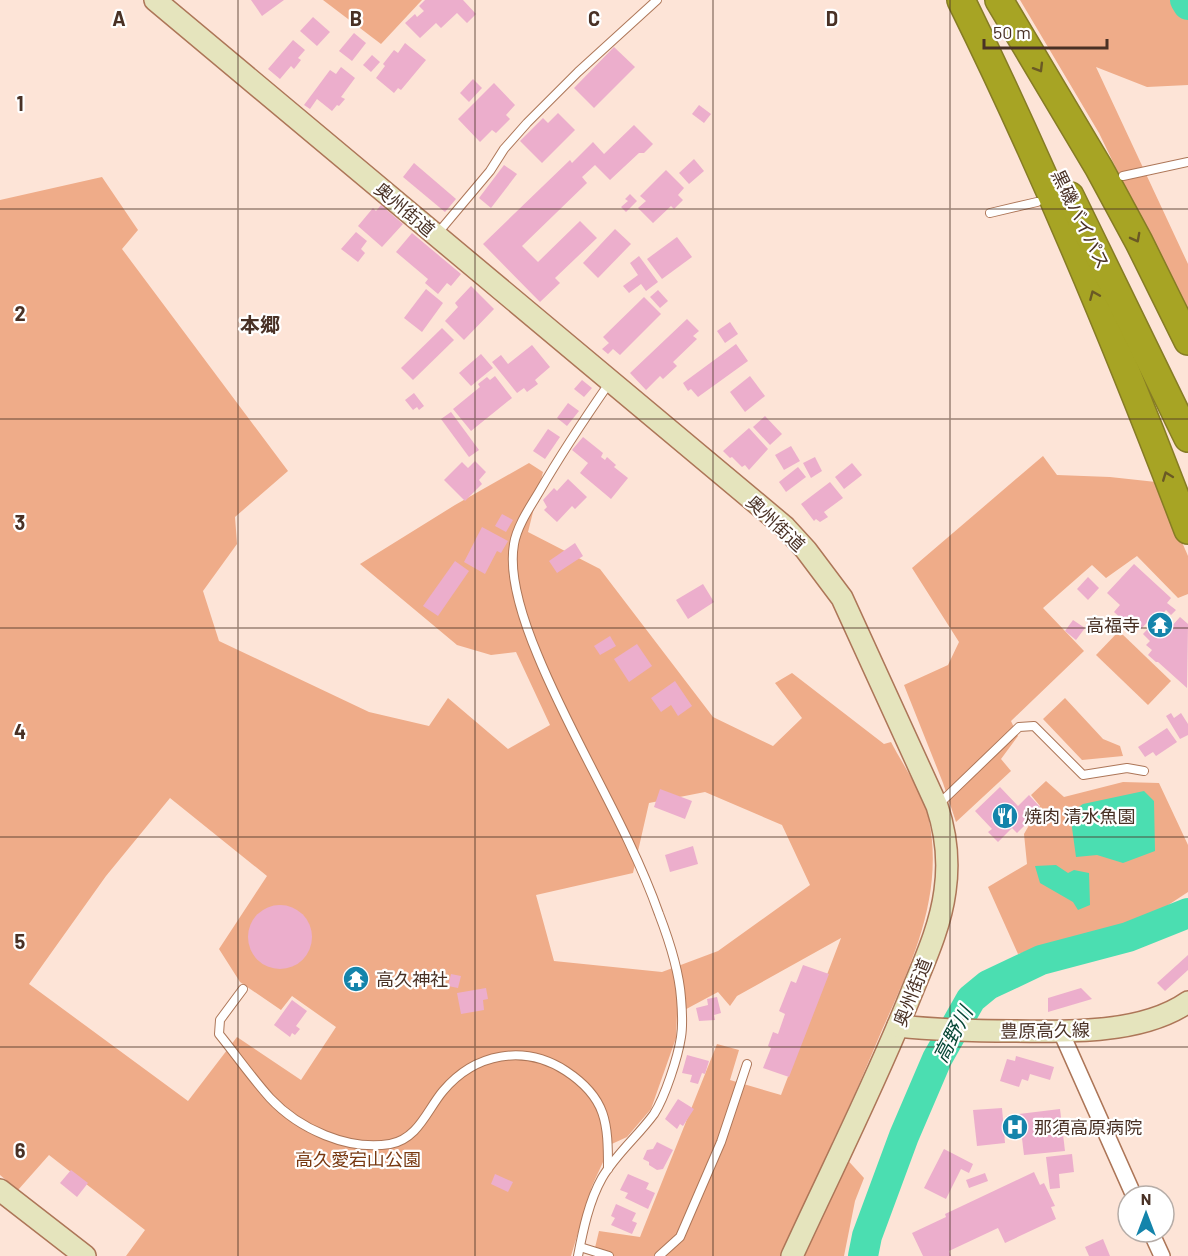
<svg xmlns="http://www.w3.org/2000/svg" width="1188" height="1256" viewBox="0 0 1188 1256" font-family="Barlow,'Noto Sans JP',sans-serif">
<rect width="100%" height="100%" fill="#fde4d7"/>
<g fill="#efac89" fill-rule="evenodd">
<polygon points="323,0 422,0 381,44"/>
<polygon points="1020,0 1188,0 1188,85 1147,87 1096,67 1188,264 1188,317 1099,133"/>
<path d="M 102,177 L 138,230 L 122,249 L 288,471 L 235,517 L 237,544 L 203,591 L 219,641 L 369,712 L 429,726 L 448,698 L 508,749 L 550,725 L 516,652 L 491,655 L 457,645 L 360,564 L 455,505 L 529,463 L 543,472 L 528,532 L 600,569 L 713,717 L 773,746 L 802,718 L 775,683 L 792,673 L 884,744 L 891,742 C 903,765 924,795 929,820 C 944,895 912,963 882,1030 C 866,1068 850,1106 832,1143 L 864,1178 L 855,1201 L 844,1256 L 593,1256 L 599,1231 L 640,1237 L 717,1044 L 739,1050 L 730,1080 L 781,1095 L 841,938 L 737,996 L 730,1006 L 718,992 L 677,1014 L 676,1038 L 651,1109 L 627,1137 L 603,1148 L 603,1162 L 592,1186 L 571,1256 L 126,1256 L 145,1230 L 49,1155 L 18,1190 L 0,1175 L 0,200 ZM 705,792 L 782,825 L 810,885 L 718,951 L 662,972 L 554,961 L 536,895 L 633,873 L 649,803 ZM 170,798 L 267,876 L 219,949 L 240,982 L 281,1010 L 292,996 L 336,1027 L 301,1080 L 237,1037 L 188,1101 L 29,984 L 106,876 Z"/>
<polygon points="1043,456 1057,475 1110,477 1156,482 1188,556 1188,594 1178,598 1137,556 1106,578 1092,565 1043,608 1084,651 1011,721 1018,736 1001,759 1011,771 956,822 943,783 904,685 948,665 959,642 912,568"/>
<polygon points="1119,631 1171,681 1148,705 1096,655"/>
<polygon points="1065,698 1103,739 1120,746 1123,756 1082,760 1043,719"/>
<polygon points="1046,781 1064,797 1123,782 1159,783 1188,845 1188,892 1150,917 1018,954 988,887 1027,864 1024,834 1040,806 1031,795"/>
</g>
<g fill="#4bdeb1">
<polygon points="1144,791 1154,801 1155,851 1123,863 1097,855 1076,857 1070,813 1083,804"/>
<polygon points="1056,865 1068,873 1074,870 1089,873 1090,905 1078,910 1073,902 1040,883 1035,866"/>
</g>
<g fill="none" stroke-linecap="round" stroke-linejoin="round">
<g stroke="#4bdeb1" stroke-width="30">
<polyline points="1185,0 1188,5"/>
<polyline points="863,1256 867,1236 904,1136 937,1059 971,999 988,985 1041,960 1128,937 1188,913"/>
</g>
</g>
<g fill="#ecaecc">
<polygon points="251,0 284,0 262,16"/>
<polygon points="425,0 463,0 476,14 467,23 457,13 441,28 436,23 420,38 405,23 415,14 417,17 424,11 419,6"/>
<polygon points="313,17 330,32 317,46 300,31"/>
<polygon points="354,33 366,43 352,61 339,51"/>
<polygon points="293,40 305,50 298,58 301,60 294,69 291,66 280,79 268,69"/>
<polygon points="405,43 426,60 401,90 398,88 394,93 376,78 385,66 383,64 394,50 398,53"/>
<polygon points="614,47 635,67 594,108 574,88"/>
<polygon points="372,55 380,62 371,72 363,65"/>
<polygon points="341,67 355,78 341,97 345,99 339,106 337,105 332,111 317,99 310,109 304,105 330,70 336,74"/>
<polygon points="473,79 482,88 469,102 460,93"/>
<polygon points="494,83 515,105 506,115 510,119 496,133 492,130 480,142 458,119"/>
<polygon points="699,105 711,114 704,123 692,114"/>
<polygon points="558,113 575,130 542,163 520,141 543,118 548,123"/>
<polygon points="634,125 653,144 644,153 639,153 610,180 595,165 582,177 587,183 522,246 538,262 580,221 597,238 555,278 560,283 540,302 483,244 570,160 572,163 593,142 604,154"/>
<polygon points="694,159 704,171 689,184 679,173"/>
<polygon points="414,163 456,199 445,212 403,177"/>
<polygon points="504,165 517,174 491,208 479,198"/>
<polygon points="666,170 684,188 678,195 683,200 674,209 671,206 653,223 638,208 646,201 640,196"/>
<polygon points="630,194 637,201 626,212 621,207 628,201 625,199"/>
<polygon points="381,205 403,224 382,247 358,226 373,208 376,211"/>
<polygon points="615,229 631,244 598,278 583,263"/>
<polygon points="356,232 367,241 361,249 365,253 358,262 341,249"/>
<polygon points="412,233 461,274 451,286 447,283 438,294 425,283 428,279 396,252"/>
<polygon points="677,237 692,257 662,279 647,259"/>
<polygon points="639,256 658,282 646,291 641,284 629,293 623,286 638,275 630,263"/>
<polygon points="471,286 494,309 464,340 445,321 458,307 455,303"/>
<polygon points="426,289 443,303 422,332 404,318"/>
<polygon points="658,290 668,301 660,308 650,297"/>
<polygon points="644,297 661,314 620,355 613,349 608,354 602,349 609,343 603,337"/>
<polygon points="687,319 699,331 693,336 697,339 673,362 677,366 663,379 660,376 646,390 630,373"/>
<polygon points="730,322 738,334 725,343 717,331"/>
<polygon points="442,328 454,340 413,380 401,368"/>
<polygon points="736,344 748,361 698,397 691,389 688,391 683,383"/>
<polygon points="532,345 550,367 535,380 538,384 527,392 524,388 517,393 492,362 501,355 508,364"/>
<polygon points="481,354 493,368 471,386 459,373"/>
<polygon points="495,376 512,398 471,431 453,409 480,387 478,384 487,377 490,380"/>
<polygon points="750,376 765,396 745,412 730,392"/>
<polygon points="582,380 592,388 584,397 574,389"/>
<polygon points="414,393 424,406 419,410 417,407 413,410 405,400"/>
<polygon points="568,403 579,411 567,426 557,418"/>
<polygon points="451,412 479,450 469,457 441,419"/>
<polygon points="765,416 782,434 770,445 753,427"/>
<polygon points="749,428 768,449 749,470 745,465 742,467 732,457 730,458 723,451"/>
<polygon points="548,429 560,437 545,459 533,451"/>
<polygon points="583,437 603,453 601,457 605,460 607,457 616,465 614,467 628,478 611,499 580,473 588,463 572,450"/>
<polygon points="791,446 800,461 784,470 775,455"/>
<polygon points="815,457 822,471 811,478 803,463"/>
<polygon points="475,461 486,472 479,480 482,484 465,501 444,480 462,462 468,468"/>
<polygon points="852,463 862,475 844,489 835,477"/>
<polygon points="798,467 806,477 786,492 779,482"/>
<polygon points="568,479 587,497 575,509 572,506 557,522 544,510 547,507 543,500 554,488 557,491"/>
<polygon points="830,482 843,498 824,512 828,517 820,522 816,519 814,521 801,504"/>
<polygon points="502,514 513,520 506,532 495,526"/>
<polygon points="482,527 508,541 501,553 497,551 485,574 464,562"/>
<polygon points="575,543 583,556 557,573 549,561"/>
<polygon points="455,561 469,571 438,616 423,606"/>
<polygon points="1134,564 1171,598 1167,603 1176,610 1171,615 1166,610 1160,617 1171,627 1180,617 1188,624 1187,688 1158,662 1156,662 1148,655 1152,650 1146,645 1150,641 1143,634 1157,619 1154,615 1141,629 1130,620 1127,624 1114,612 1120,605 1107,593"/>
<polygon points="1088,577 1099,588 1088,600 1077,589"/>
<polygon points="703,584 714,602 688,619 676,600"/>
<polygon points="1073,620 1085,628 1076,640 1065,631"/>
<polygon points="610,636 616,646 600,655 594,646"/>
<polygon points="637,644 652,666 629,682 614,659"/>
<polygon points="675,681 692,706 678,716 671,705 661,712 651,698"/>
<polygon points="1171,713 1174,718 1181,713 1188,724 1188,735 1180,739 1166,716"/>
<polygon points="1167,728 1177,742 1156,756 1153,752 1145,757 1138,747"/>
<polygon points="1000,787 1018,806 1029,795 1040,807 1026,821 1027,823 1017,833 1012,828 998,842 988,832 992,829 975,811"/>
<polygon points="660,789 692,801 685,819 654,807"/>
<polygon points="693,846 698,864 670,872 665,855"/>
<circle cx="280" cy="937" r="32"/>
<polygon points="1188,955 1188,970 1165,991 1157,983"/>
<polygon points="803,965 829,974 789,1077 763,1068 771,1048 768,1046 773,1032 778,1034 785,1014 779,1011 791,981 796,983"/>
<polygon points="354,972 363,978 357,986 349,980"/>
<polygon points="451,974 461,976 458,988 448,986"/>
<polygon points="486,988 488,999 483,1000 484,1010 461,1014 457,993"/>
<polygon points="1081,988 1092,999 1048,1012 1048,998"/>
<polygon points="717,997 721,1013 714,1015 715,1020 699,1021 696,1008 708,1005 707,999"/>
<polygon points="292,1000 307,1011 296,1026 300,1029 295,1035 292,1033 290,1037 274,1025"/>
<polygon points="687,1055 709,1061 705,1074 702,1073 698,1084 690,1082 692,1075 682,1073"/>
<polygon points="1016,1056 1054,1067 1050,1080 1030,1074 1028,1081 1022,1079 1019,1087 1000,1081 1007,1059 1015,1061"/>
<polygon points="678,1099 694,1109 683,1126 680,1124 677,1129 665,1119"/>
<polygon points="1002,1108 1005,1143 977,1146 973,1110"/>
<polygon points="1060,1109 1065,1151 1024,1155 1019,1114"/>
<polygon points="657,1142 673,1150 663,1169 657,1170 649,1165 649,1162 643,1159 647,1150 653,1149"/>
<polygon points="944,1149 973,1164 969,1173 961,1169 946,1199 924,1188"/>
<polygon points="1072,1154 1074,1172 1059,1174 1060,1188 1050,1189 1046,1157"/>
<polygon points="71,1170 88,1183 77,1197 60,1183"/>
<polygon points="1034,1172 1040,1185 1044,1183 1055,1206 1051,1207 1056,1219 1005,1243 998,1228 949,1251 951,1256 923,1256 912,1233 946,1217 945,1214"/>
<polygon points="985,1173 988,1181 969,1188 966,1180"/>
<polygon points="495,1174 513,1182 508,1192 491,1184"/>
<polygon points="628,1174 649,1183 646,1189 655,1193 648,1209 625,1198 628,1193 620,1190"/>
<polygon points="616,1204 636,1213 632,1221 637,1223 632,1234 611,1225 615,1218 611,1216"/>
<polygon points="1103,1239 1110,1256 1089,1256 1085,1247"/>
</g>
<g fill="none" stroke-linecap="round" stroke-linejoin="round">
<g stroke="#ad7658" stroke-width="10">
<g id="lane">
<polyline points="1123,176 1188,162"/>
<polyline points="990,213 1037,202"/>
<polyline points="437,234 490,171 504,149 527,123 578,72 657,0"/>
<polyline points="939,804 1019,727 1034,726 1083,775 1127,768 1144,771"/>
<path d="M 243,989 L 220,1020 L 219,1034 C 236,1055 252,1078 270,1098 C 299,1129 348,1151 390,1144 C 418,1139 427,1110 443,1091 C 475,1053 524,1044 566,1071 C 607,1098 608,1123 608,1169"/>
<polyline points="580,1247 609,1256"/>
<path d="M 578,1256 C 583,1230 589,1201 602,1178 C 616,1154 638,1136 654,1114 C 665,1097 678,1057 681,1037 C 683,1025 682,1010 681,998 C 679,970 669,940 659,914 C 627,824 574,744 538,656 C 525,625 508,578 514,544 C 517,526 530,507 539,492 C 561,454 585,418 610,382"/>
<polyline points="659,1256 680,1237 721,1142 747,1064"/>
</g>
</g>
<g stroke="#ad7658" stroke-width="18">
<g id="street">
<polyline points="1061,1032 1134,1196"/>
<polyline points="1151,1232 1162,1256"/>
</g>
</g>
<g stroke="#ad7658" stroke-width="24">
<g id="secondary">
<path d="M 155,0 L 785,527 L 806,550 L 842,598 L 937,806 C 946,833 949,863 945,891 C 940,929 923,964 909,999 C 874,1086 831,1171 792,1256"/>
<path d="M 898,1026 C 936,1030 975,1031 1013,1031 C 1067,1032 1142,1034 1188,1002"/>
<polyline points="0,1190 85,1256"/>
</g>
</g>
<g stroke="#867c24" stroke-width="30">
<g id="highway">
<path d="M 961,0 C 1046,172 1120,351 1188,530"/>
<polyline points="999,0 1099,168 1139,242 1188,341"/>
<polyline points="1070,196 1188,438"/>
</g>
</g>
<use href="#lane" stroke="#fff" stroke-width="8"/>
<use href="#street" stroke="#fff" stroke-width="15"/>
<use href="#secondary" stroke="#e5e4bd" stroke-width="21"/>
<use href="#highway" stroke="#a7a424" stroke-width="27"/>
</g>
<defs><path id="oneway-chevron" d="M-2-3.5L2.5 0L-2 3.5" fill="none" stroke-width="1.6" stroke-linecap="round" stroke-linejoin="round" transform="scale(1.5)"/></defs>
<g stroke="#6a5925">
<use href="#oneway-chevron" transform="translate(1039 68) rotate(59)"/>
<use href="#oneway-chevron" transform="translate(1136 238) rotate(62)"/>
<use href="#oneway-chevron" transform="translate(1094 295) rotate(-113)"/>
<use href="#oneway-chevron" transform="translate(1167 476) rotate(-111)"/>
</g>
<path fill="none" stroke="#493125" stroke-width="1.5" stroke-opacity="0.55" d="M 238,0 L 238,1256M 475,0 L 475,1256M 713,0 L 713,1256M 950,0 L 950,1256M 0,209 L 1188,209M 0,419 L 1188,419M 0,628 L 1188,628M 0,837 L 1188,837M 0,1047 L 1188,1047"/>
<defs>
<g id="temple-disc" transform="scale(1.35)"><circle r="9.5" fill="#1484ab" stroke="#fff"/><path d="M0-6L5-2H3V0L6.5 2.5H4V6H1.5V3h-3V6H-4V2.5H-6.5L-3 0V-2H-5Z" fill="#fff"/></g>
<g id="restaurant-disc" transform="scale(1.35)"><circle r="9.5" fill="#1484ab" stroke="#fff"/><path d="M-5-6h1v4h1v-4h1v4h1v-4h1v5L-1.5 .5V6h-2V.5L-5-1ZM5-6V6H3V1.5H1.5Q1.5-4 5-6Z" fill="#fff"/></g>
<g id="hospital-disc" transform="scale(1.35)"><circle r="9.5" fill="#1484ab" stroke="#fff"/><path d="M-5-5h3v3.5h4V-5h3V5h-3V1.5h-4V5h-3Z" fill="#fff"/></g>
</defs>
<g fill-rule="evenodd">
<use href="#temple-disc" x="1160" y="625"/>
<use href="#restaurant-disc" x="1005" y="816"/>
<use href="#temple-disc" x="356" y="979"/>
<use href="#hospital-disc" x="1015" y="1127"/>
</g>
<g text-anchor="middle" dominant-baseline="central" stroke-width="4.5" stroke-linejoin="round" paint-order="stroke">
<g font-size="18" fill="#493125" stroke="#fff">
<text transform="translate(405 209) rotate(40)">奥州街道</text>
<text transform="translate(1081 219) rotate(64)">黒磯バイパス</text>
<text transform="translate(776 523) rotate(43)">奥州街道</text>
<text transform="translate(912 992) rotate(-68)">奥州街道</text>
<text transform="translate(1045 1030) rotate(-1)">豊原高久線</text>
</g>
<g font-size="18" fill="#493125" stroke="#fff" text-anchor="start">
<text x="1140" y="625" text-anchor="end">高福寺</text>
<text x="1024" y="816">焼肉 清水魚園</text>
<text x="376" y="979">高久神社</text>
<text x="1034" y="1127">那須高原病院</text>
</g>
<g font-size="18" fill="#783810" stroke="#fff">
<text x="358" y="1159">高久愛宕山公園</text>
</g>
<g font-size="20" font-weight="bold" fill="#493125" stroke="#fff">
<text x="260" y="324">本郷</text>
</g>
<g font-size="20" font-style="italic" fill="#084836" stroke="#fff">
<text transform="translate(952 1034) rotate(-62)">高野川</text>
</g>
</g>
<g font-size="20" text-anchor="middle" font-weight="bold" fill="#493125" stroke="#fff" stroke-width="4.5" stroke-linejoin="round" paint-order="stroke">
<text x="119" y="26">A</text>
<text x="356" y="26">B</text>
<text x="594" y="26">C</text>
<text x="832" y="26">D</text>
<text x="20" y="111">1</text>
<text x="20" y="321">2</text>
<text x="20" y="530">3</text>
<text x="20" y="739">4</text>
<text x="20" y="949">5</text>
<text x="20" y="1158">6</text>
</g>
<g transform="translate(1146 1214)"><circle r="28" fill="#ffffff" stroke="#b6ada8" stroke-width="1.5"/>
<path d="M0-4.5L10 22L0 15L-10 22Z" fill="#1484ab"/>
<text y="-9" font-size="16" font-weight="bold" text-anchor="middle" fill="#493125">N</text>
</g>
<path d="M984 39v9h123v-9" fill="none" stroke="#493125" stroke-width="3"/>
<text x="993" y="39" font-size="18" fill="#493125" stroke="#ffffff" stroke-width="4.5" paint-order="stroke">50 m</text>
</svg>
